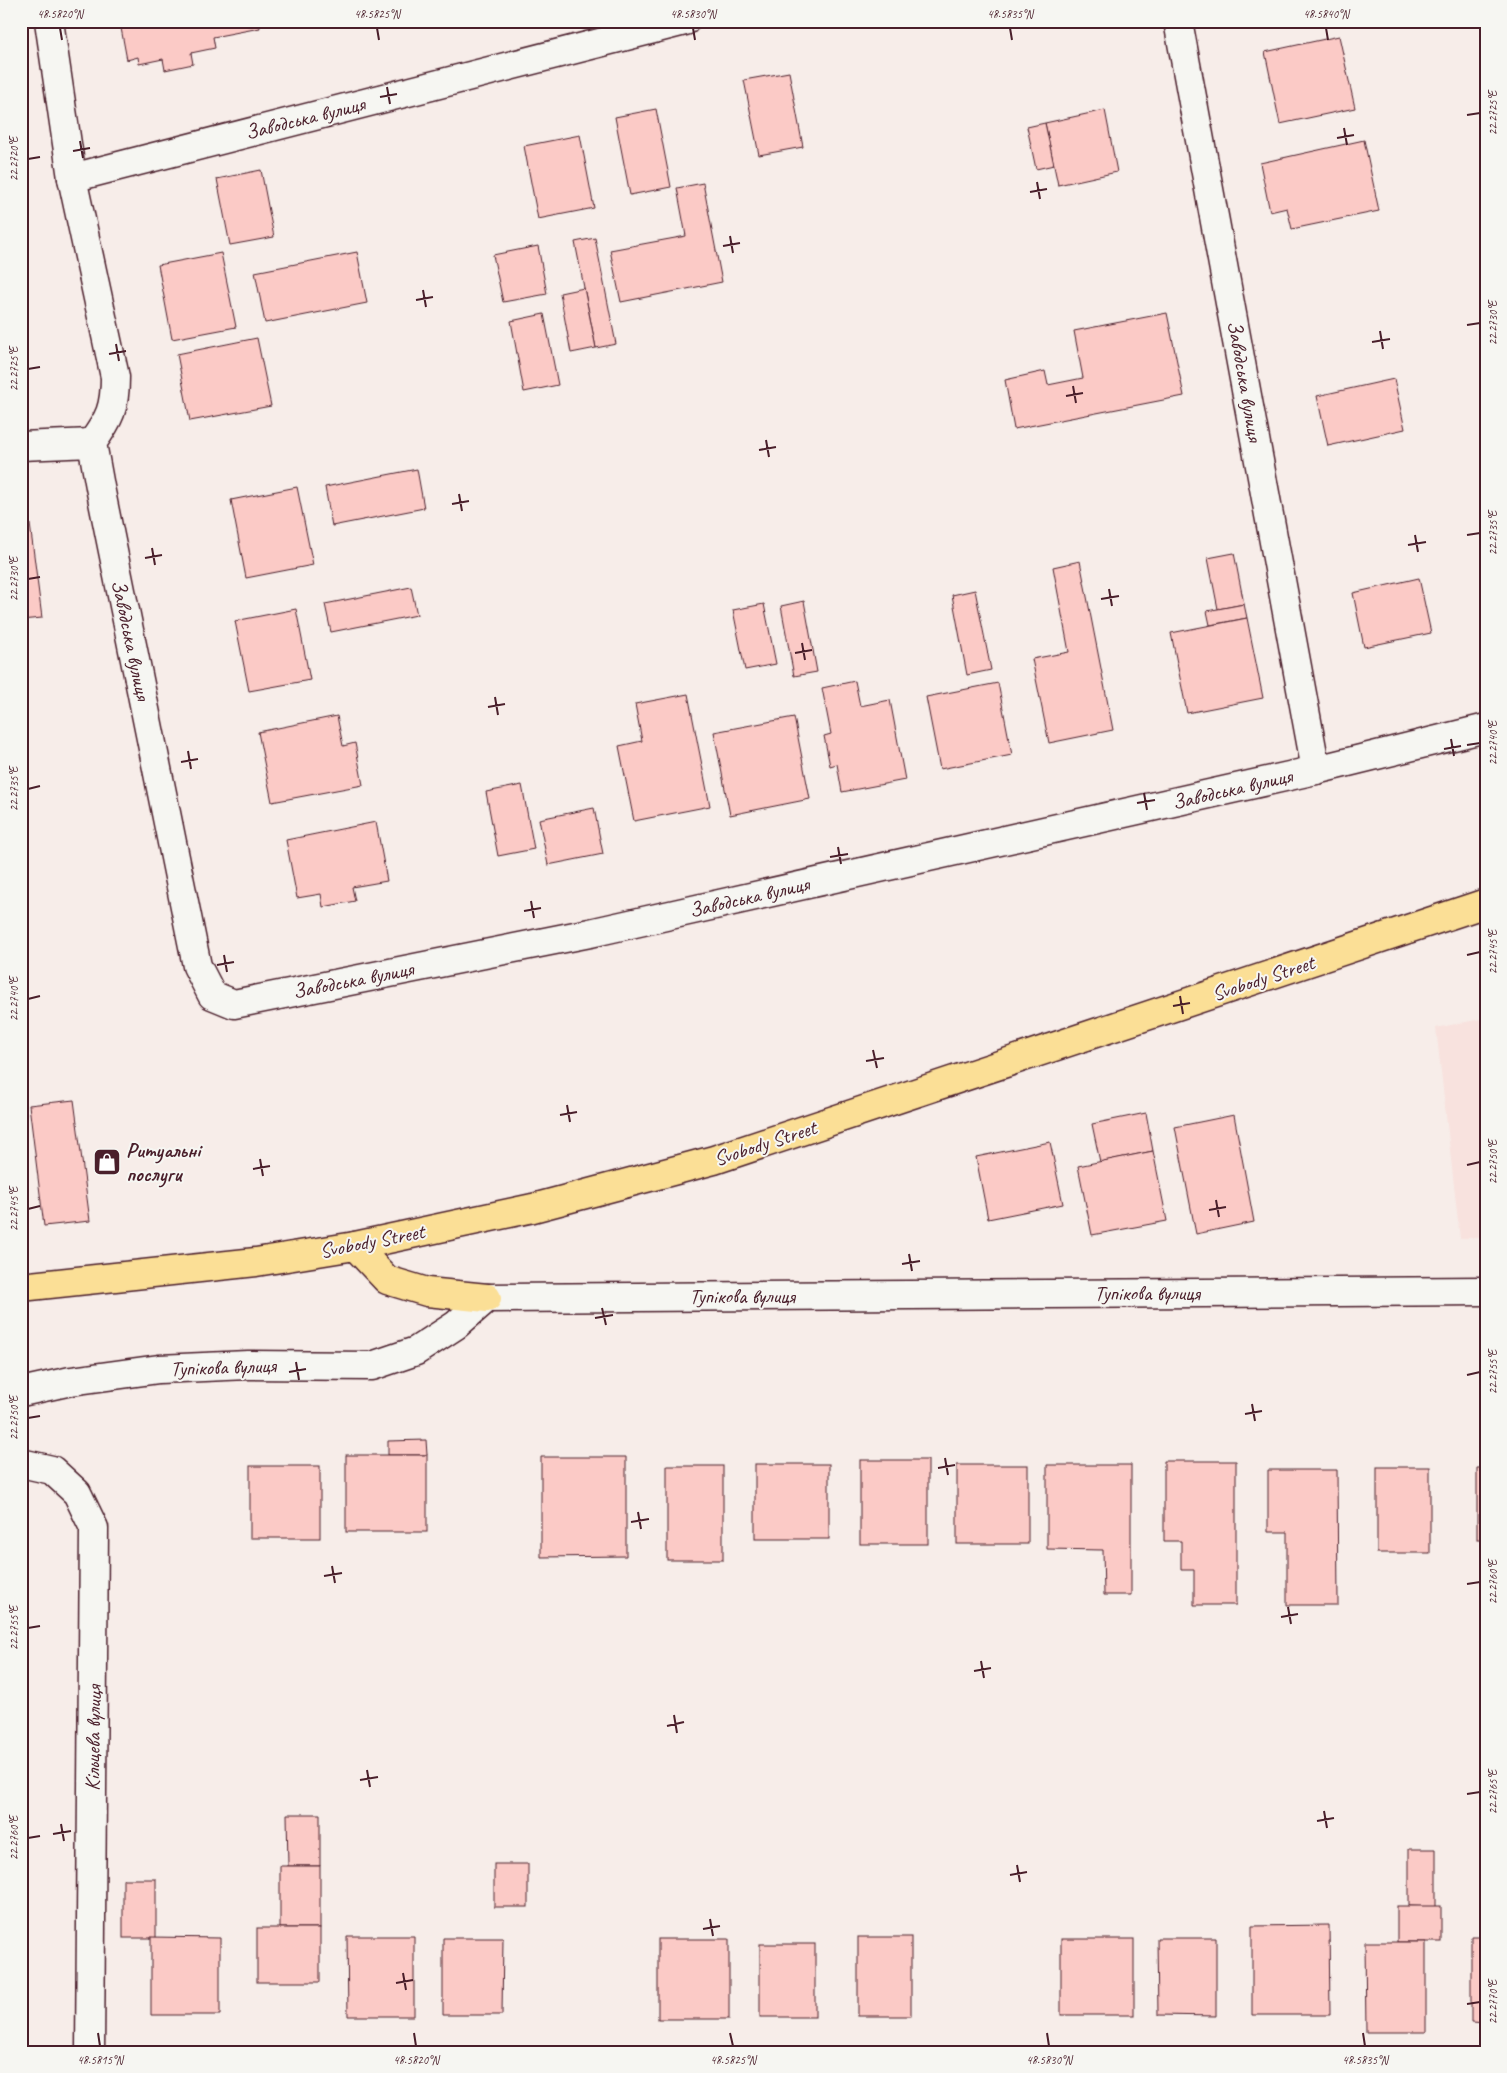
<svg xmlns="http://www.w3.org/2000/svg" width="1507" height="2073" viewBox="0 0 1507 2073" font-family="Caveat,sans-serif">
<rect width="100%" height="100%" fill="#f7ede9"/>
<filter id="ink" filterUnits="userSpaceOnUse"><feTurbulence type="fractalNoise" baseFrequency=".02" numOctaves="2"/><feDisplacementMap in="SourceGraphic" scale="10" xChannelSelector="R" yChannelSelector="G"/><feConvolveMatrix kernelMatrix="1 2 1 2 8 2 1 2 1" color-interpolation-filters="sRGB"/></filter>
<g filter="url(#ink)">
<polygon fill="#f8e2de" points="1486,1018 1486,1238 1460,1238 1436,1028"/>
<g fill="#fbcac6" stroke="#4a1f2b">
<polygon points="131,21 259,21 260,28 213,37 215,48 191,53 193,64 165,70 163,59 139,64 138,57 127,60 121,28 132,26"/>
<polygon points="1339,36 1355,108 1280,124 1265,52"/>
<polygon points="789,72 803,147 759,155 744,80"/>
<polygon points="656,109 671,187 630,195 615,117"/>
<polygon points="1105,110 1117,172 1058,185 1045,123"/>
<polygon points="1045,123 1054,165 1036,169 1027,127"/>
<polygon points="580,135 594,208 538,219 524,146"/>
<polygon points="1364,140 1379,211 1292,229 1287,208 1270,212 1260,163"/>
<polygon points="261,170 274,237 230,245 217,179"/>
<polygon points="703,183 722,282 621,302 610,250 686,236 677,188"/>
<polygon points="595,238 616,344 596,348 575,242"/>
<polygon points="538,246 547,294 503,302 493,255"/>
<polygon points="357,252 367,303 265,323 255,272"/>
<polygon points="221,253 236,327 172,339 158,265"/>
<polygon points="584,288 596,348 571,353 560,293"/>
<polygon points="1167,313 1184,396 1014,429 1005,380 1045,371 1048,385 1083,378 1074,331"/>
<polygon points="544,314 558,385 524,392 511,321"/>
<polygon points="257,338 271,406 190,421 177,354"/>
<polygon points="1394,379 1405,429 1328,446 1317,396"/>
<polygon points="417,469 424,508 332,526 325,487"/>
<polygon points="297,487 313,565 246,578 231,500"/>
<polygon points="30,524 42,618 21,620 21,526"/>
<polygon points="1234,553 1244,604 1218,609 1208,558"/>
<polygon points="1080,561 1113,730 1049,743 1032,659 1069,652 1053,567"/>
<polygon points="1419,578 1431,633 1364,647 1353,593"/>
<polygon points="411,587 417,615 331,632 325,604"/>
<polygon points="975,590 991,670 967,675 952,595"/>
<polygon points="804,601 817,672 794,676 781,606"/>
<polygon points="764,604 776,664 745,670 733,610"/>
<polygon points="1244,604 1247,618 1210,625 1207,611"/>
<polygon points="296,609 310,680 249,691 235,621"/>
<polygon points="1247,618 1263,698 1187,713 1171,633"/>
<polygon points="855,681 860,706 890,700 905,780 842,792 837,764 830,766 824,736 831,734 822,688"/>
<polygon points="998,683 1012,755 940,769 926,697"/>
<polygon points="688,694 710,806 634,821 619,746 642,741 635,704"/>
<polygon points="337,716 343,746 355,743 363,785 272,802 258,732"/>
<polygon points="794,717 810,799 730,815 714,732"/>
<polygon points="522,785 534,849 498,856 486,792"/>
<polygon points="594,808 603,854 548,865 539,819"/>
<polygon points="376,822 387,881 352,887 355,901 323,907 321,894 297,898 286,840"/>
<polygon points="74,1100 90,1221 44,1226 29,1105"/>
<polygon points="1146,1113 1153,1151 1100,1162 1092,1124"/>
<polygon points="1234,1115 1254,1222 1196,1234 1175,1127"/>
<polygon points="1050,1142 1063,1204 988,1219 976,1157"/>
<polygon points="1153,1151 1167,1221 1092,1235 1078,1166"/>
<polygon points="426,1440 427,1455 388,1455 388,1441"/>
<rect x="346" y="1455" width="81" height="77"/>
<polygon points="541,1457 626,1457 626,1556 541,1557"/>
<rect x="860" y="1460" width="68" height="84"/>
<polygon points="1164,1461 1236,1461 1236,1605 1194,1605 1194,1570 1181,1570 1181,1541 1164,1541"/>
<rect x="755" y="1464" width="74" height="75"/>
<rect x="957" y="1465" width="71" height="79"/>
<polygon points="1047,1465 1131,1465 1131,1595 1104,1595 1103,1550 1047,1549"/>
<rect x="250" y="1466" width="70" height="72"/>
<rect x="667" y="1466" width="56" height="94"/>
<rect x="1377" y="1467" width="53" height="86"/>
<rect x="1477" y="1468" width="9" height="71"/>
<polygon points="1268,1470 1337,1470 1338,1605 1287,1605 1287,1532 1268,1532"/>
<polygon points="287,1814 320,1814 320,1866 288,1866"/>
<polygon points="1409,1849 1436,1849 1436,1907 1409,1906"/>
<rect x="494" y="1864" width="34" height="43"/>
<rect x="280" y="1866" width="40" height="62"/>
<rect x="123" y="1879" width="33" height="59"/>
<rect x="1397" y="1906" width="44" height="36"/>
<polygon points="1329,1925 1330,2015 1252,2015 1252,1926"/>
<rect x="257" y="1928" width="63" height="54"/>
<polygon points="347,1936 414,1936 414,2016 348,2016"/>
<polygon points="1471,1936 1486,1936 1486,2023 1471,2022"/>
<polygon points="151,1937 220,1938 220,2015 151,2015"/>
<rect x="858" y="1937" width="53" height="79"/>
<polygon points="443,1938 503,1938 502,2015 443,2015"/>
<polygon points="1157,1938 1216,1938 1216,2016 1158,2015"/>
<rect x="658" y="1939" width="71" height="80"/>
<rect x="1061" y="1939" width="73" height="76"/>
<polygon points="1365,1942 1426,1942 1426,2032 1366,2032"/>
<rect x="760" y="1944" width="55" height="73"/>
</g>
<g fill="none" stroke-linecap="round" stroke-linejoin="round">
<g stroke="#4a1f2b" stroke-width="31">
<g id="minor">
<path d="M 49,21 L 72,178 L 115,377 C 115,408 110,418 92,443 L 100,487 L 197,966 L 212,995 L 234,1004 L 590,933 L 1316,770 L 1178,21"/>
<polyline points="72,178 685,21"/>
<polyline points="21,446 92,443"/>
<polyline points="1316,770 1486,728"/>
<polyline points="21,1392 71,1381 159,1369 248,1365 372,1366 416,1351 456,1325 487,1298 1486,1291"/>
<polyline points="21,1463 52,1470 77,1493 94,1528 90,2052"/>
</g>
</g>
<g stroke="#4a1f2b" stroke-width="31">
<g id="major">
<polyline points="355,1246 387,1280 427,1292 487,1298"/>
<polyline points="21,1287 256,1262 355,1246 533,1208 714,1160 1486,903"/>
</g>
</g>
<use href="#minor" stroke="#f6f6f2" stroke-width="28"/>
<use href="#major" stroke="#fbdf96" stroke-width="28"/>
</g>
</g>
<path fill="none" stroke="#4a1f2b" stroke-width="2" d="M 60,28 L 62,40M 377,28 L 379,40M 693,28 L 695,40M 1010,28 L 1012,40M 1326,28 L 1328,40M 387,87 L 390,104M 380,97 L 397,94M 1467,115 L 1480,113M 1344,128 L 1347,145M 1337,138 L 1354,135M 80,141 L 83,158M 73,151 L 90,148M 28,159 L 40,157M 1037,182 L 1040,199M 1030,192 L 1047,189M 730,236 L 733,253M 723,246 L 740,243M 423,290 L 426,307M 416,300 L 433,297M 1467,325 L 1480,323M 1380,331 L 1383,349M 1372,342 L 1390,339M 116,344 L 119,361M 109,354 L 126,351M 28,369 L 40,367M 1073,386 L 1076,403M 1066,396 L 1083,393M 766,440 L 769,457M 759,450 L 776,447M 459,494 L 462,511M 452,504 L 469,501M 1415,535 L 1418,552M 1467,535 L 1480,533M 1408,545 L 1426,542M 152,548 L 155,565M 145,558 L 162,555M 28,579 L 40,577M 1109,589 L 1112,606M 1101,599 L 1119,596M 802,643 L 805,660M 795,653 L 812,650M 495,697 L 498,715M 488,707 L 505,704M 1451,739 L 1454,756M 1467,745 L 1480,743M 1444,749 L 1461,746M 188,751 L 191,769M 181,762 L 198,759M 28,789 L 40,786M 1144,793 L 1147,810M 1137,803 L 1155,800M 838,847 L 841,864M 830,857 L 848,854M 531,901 L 534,918M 524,911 L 541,908M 224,955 L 227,972M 1467,955 L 1480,952M 217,965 L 234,962M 1180,996 L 1183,1014M 28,999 L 40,996M 1173,1006 L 1190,1003M 873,1050 L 877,1068M 866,1061 L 884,1058M 567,1105 L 570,1122M 560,1115 L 577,1112M 260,1159 L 263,1176M 1467,1165 L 1480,1162M 253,1169 L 270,1166M 1216,1200 L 1219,1217M 28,1209 L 40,1206M 1209,1210 L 1226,1207M 909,1254 L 912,1271M 902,1264 L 920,1261M 602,1308 L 606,1325M 595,1318 L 613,1315M 296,1362 L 299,1380M 289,1372 L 306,1369M 1467,1375 L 1480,1372M 1252,1404 L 1255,1421M 1245,1414 L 1262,1411M 28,1418 L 40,1416M 945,1458 L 948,1475M 938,1468 L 955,1465M 638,1512 L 641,1529M 631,1522 L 649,1519M 332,1566 L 335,1583M 324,1576 L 342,1573M 1467,1584 L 1480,1582M 1288,1607 L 1291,1624M 1281,1617 L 1298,1614M 28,1628 L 40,1626M 981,1661 L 984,1678M 974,1671 L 991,1668M 674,1715 L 677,1733M 667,1726 L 684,1722M 367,1770 L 370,1787M 360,1780 L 378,1777M 1467,1794 L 1480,1792M 1324,1811 L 1327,1828M 1317,1821 L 1334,1818M 61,1824 L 64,1841M 53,1834 L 71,1831M 28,1838 L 40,1836M 1017,1865 L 1020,1882M 1010,1875 L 1027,1872M 710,1919 L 713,1936M 703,1929 L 720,1926M 403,1973 L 406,1990M 396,1983 L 413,1980M 1467,2004 L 1480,2002M 98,2033 L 100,2046M 414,2033 L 416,2046M 730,2033 L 733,2046M 1047,2033 L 1049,2046M 1363,2033 L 1365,2046"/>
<defs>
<g id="shop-square" transform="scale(1.4375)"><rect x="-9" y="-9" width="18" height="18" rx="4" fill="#4a1f2b" stroke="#f6f6f2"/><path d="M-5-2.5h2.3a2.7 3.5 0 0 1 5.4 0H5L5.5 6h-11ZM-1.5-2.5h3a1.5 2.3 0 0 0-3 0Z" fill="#fff"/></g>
</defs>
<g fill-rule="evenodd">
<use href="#shop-square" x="107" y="1162"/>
</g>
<g text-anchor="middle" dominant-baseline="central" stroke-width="4" stroke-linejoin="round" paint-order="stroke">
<g font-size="21" fill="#4a1f2b" stroke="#f6f6f2">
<text transform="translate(305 118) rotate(-14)">Заводська вулиця</text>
<text transform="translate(1245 381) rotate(80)">Заводська вулиця</text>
<text transform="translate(131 640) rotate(78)">Заводська вулиця</text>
<text transform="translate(1232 789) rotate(-13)">Заводська вулиця</text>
<text transform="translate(749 897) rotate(-13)">Заводська вулиця</text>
<text transform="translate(1263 978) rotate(-18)">Svobody Street</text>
<text transform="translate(353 980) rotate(-11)">Заводська вулиця</text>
<text transform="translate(765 1143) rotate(-18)">Svobody Street</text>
<text transform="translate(372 1241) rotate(-11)">Svobody Street</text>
<text x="1147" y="1293">Тупікова вулиця</text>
<text x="742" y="1296">Тупікова вулиця</text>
<text transform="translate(223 1367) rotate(-2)">Тупікова вулиця</text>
<text transform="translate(93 1738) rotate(-89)">Кільцева вулиця</text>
</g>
<g font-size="21" font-weight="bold" fill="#4a1f2b" stroke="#f6f6f2" text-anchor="start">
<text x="126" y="1150">Ритуальні<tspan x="126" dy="24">послуги</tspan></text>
</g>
</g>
<rect width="1507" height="2073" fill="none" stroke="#f6f6f2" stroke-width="55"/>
<rect x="28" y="28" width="1452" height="2018" fill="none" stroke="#4a1f2b" stroke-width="2"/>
<g font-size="12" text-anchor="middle" fill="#4a1f2b">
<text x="60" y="18">48.5820°N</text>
<text x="377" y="18">48.5825°N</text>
<text x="693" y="18">48.5830°N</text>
<text x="1010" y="18">48.5835°N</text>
<text x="1326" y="18">48.5840°N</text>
<text transform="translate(1493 113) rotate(-90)" y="4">22.2725°E</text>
<text transform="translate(14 159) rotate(-90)" y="4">22.2720°E</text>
<text transform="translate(1493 323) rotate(-90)" y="4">22.2730°E</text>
<text transform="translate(14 369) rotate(-90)" y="4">22.2725°E</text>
<text transform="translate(1493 533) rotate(-90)" y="4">22.2735°E</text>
<text transform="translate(14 579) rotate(-90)" y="4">22.2730°E</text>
<text transform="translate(1493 743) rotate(-90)" y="4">22.2740°E</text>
<text transform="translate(14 789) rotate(-90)" y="4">22.2735°E</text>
<text transform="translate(1493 952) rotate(-90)" y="4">22.2745°E</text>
<text transform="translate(14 999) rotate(-90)" y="4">22.2740°E</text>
<text transform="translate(1493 1162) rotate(-90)" y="4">22.2750°E</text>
<text transform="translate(14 1209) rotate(-90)" y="4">22.2745°E</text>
<text transform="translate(1493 1372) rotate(-90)" y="4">22.2755°E</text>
<text transform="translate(14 1418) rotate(-90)" y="4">22.2750°E</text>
<text transform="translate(1493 1582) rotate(-90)" y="4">22.2760°E</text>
<text transform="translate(14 1628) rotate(-90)" y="4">22.2755°E</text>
<text transform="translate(1493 1792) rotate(-90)" y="4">22.2765°E</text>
<text transform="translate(14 1838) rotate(-90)" y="4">22.2760°E</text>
<text transform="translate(1493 2002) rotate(-90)" y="4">22.2770°E</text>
<text x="100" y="2064">48.5815°N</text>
<text x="416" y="2064">48.5820°N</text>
<text x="733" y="2064">48.5825°N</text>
<text x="1049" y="2064">48.5830°N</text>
<text x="1365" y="2064">48.5835°N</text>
</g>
</svg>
